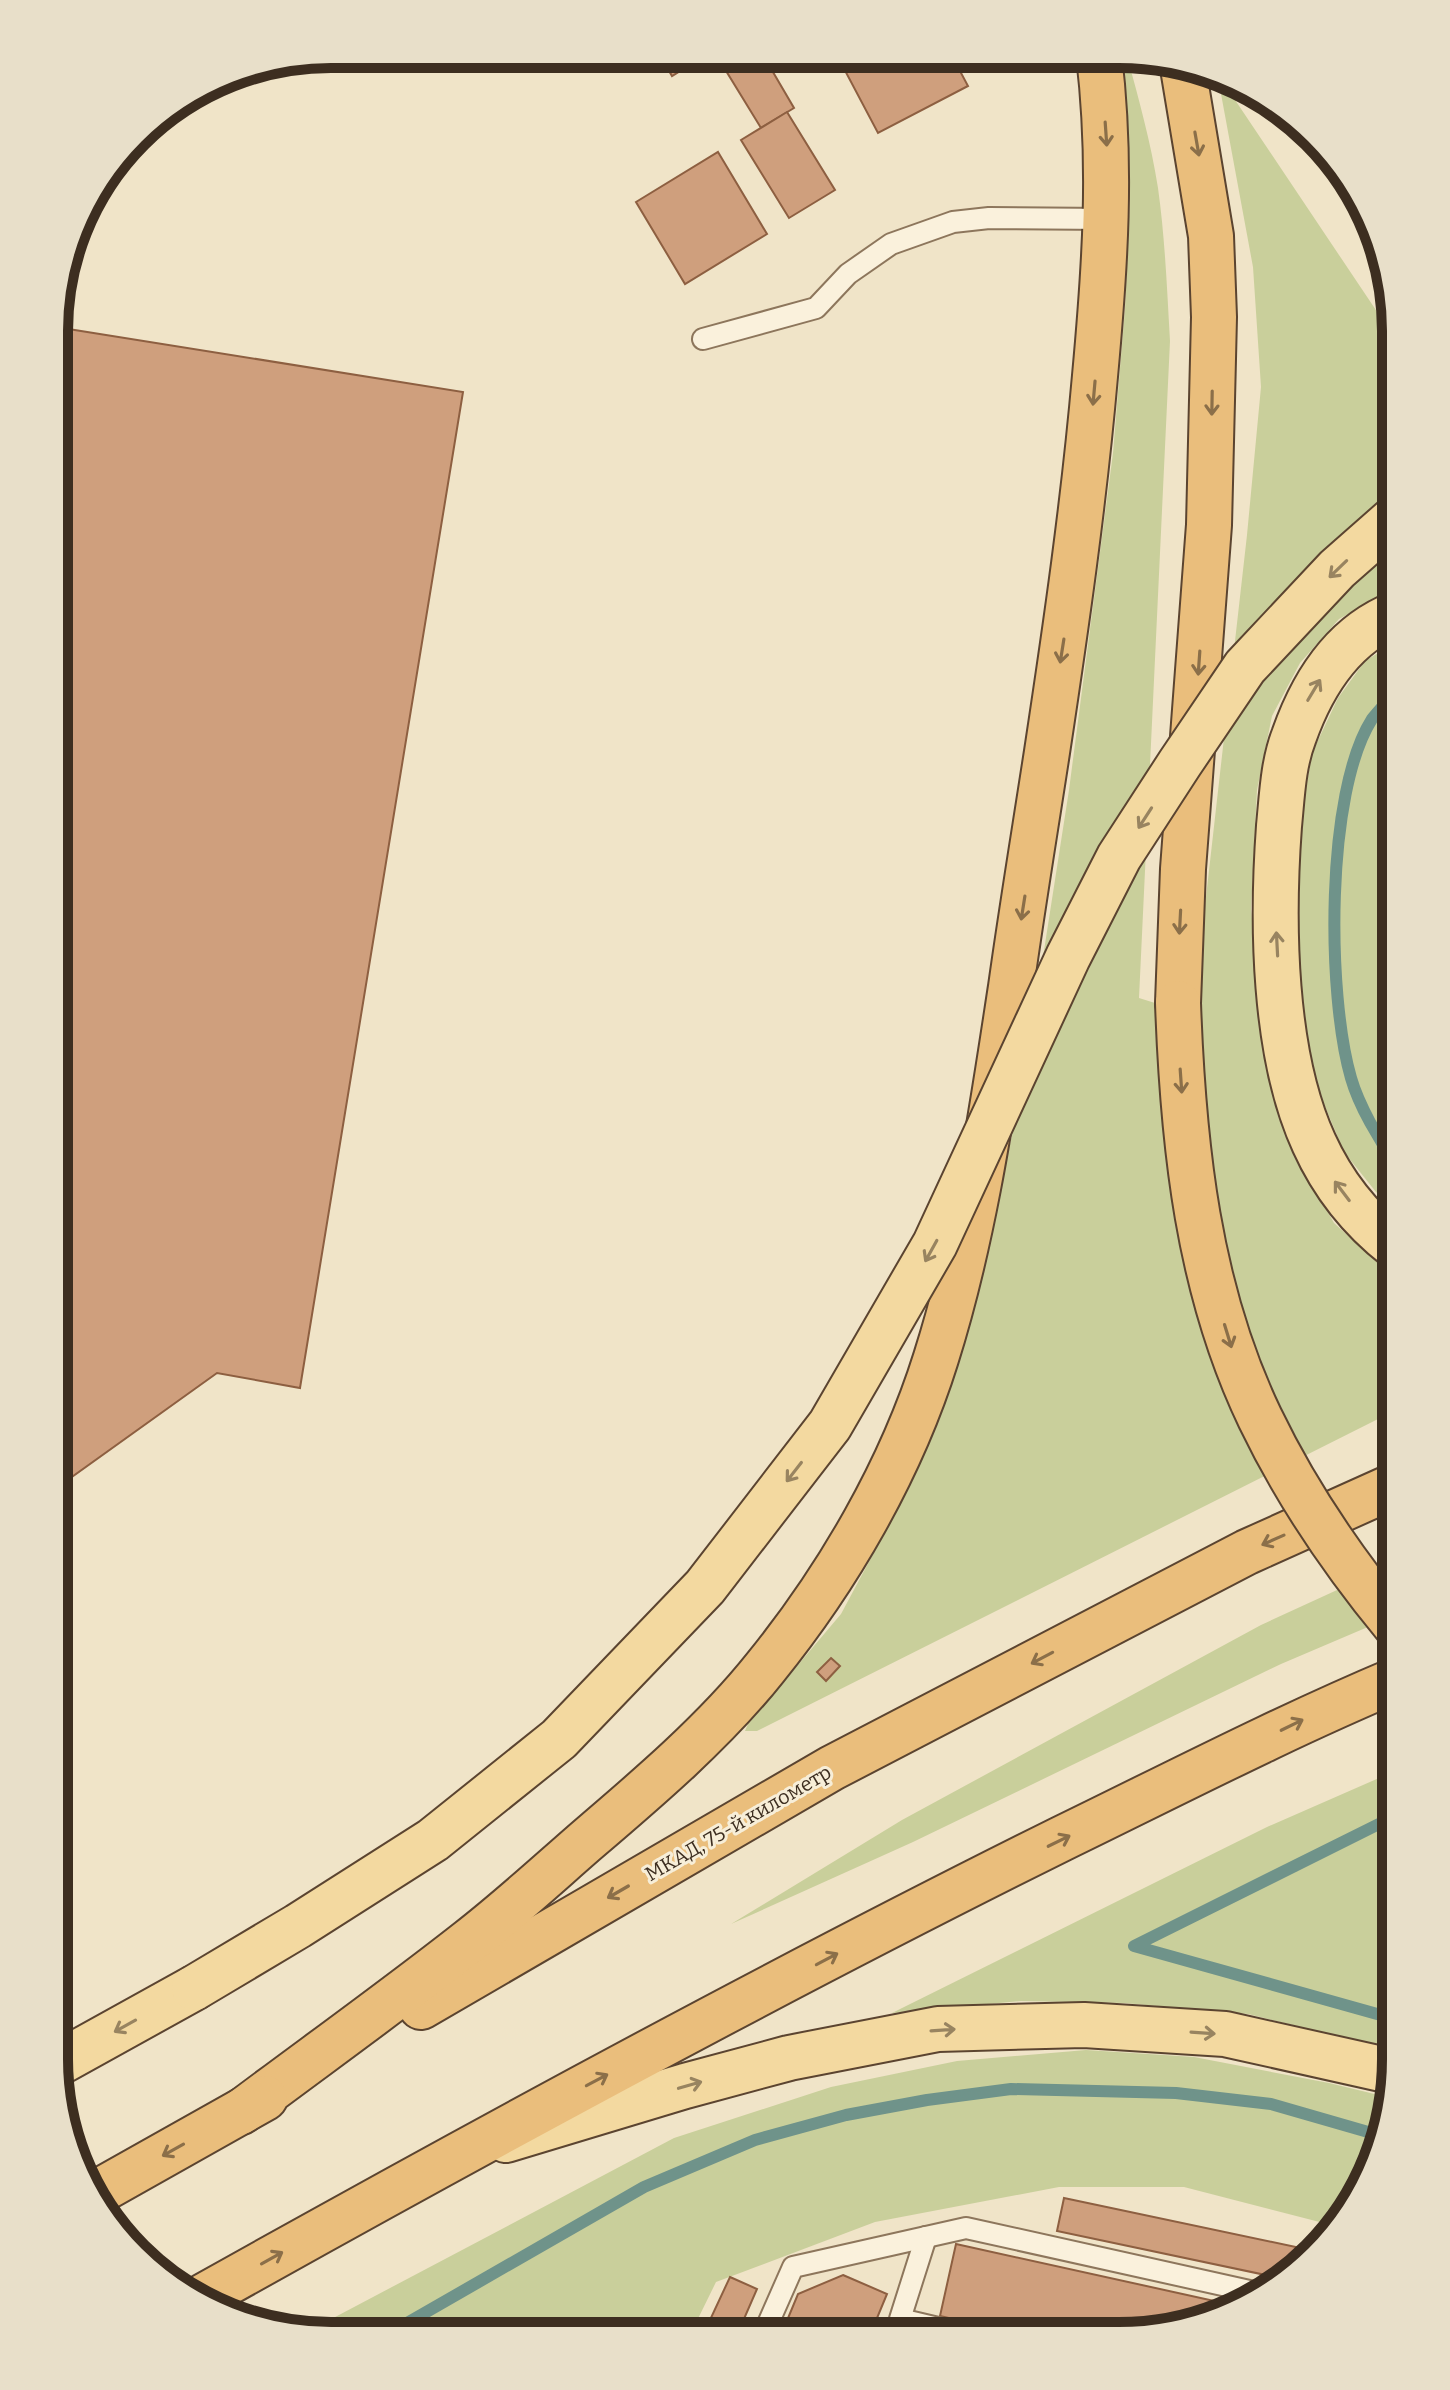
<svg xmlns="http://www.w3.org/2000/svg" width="1450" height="2390" viewBox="0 0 1450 2390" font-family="Bitter,serif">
<rect width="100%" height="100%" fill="#f0e4c8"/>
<g fill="#c9cf9b">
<path d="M 1118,56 L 1127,56 C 1139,100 1151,143 1158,188 C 1165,238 1167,289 1170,341 L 1139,998 L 1155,1003 L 1194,1003 L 1247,535 L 1261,387 L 1253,267 L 1219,83 L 1225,85 L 1396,340 L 1396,588 L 1339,619 L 1300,663 L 1272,716 L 1257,790 L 1251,909 L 1264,1042 L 1287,1139 L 1334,1223 L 1396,1279 L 1396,1410 L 757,1731 L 745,1731 L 748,1724 L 841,1614 L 909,1487 L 963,1348 L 997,1205 L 1024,1079 L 1069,790 L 1113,453 L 1125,308 L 1130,198 L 1126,118 Z"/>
<polygon points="1396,642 1396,1209 1376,1192 1344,1152 1316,1085 1303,1020 1295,912 1299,830 1312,753 1338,698 1365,661"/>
<polygon points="1396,1563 1396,1615 1281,1664 913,1842 731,1924 902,1820 1261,1625"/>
<polygon points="1395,1771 1395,2050 1248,2014 1124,2003 1021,2001 892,2013 1267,1827"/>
<polygon points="1086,2050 1194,2057 1329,2083 1391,2098 1375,2165 1339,2227 1184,2187 1059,2187 875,2222 716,2282 690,2335 303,2334 674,2138 831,2087 957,2061"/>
</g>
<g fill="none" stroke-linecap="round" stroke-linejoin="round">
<g stroke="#6f938a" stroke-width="12">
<path d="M 1396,1164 C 1379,1140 1359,1106 1351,1078 C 1327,995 1325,793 1372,719 C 1379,710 1388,701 1396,691"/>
<polyline points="1395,2019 1134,1946 1395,1816"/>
<polyline points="388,2334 644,2187 755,2140 846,2115 927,2100 1011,2089 1176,2093 1271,2104 1382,2136"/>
</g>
</g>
<g fill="#cf9f7d" stroke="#8d5f41" stroke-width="2">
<polygon points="660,55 706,55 672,76"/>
<polygon points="731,55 763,55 794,108 761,128 720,61"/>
<polygon points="855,56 952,56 968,86 878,133 841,63"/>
<polygon points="787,112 835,190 789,218 741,140"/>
<polygon points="718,152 767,234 685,284 636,202"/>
<polygon points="56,327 463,392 300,1388 217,1373 55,1489"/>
<polygon points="831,1658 840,1666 826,1681 817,1672"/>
<polygon points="1064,2198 1310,2250 1275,2277 1057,2231"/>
<polygon points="956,2244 1237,2306 1225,2315 1120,2336 1028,2336 940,2316"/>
<polygon points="843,2275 887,2294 870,2335 781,2335 798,2294"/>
<polygon points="730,2277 757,2289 737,2335 703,2335"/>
</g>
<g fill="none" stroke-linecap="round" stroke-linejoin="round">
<g stroke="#8d765c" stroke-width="24">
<g id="service">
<polyline points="703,339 816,308 848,274 891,244 953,222 989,218 1108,219"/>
<polyline points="926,2237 900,2319 972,2336"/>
<polyline points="763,2335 793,2267 966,2228 1254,2292"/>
</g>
</g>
<g stroke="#5b4430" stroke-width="48">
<g id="primary">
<path d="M 1396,1247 C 1360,1219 1333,1185 1314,1143 C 1273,1054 1272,922 1279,826 C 1282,796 1283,764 1294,736 C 1312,685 1343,635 1396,614"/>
<polyline points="55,2065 194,1988"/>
<polyline points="506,2140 685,2086 789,2058 938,2029 1084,2025 1225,2034 1395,2072"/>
</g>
</g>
<g stroke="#5b4430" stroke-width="48">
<g id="trunk">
<polyline points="1178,1003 1183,869 1209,525 1214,317 1211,236 1183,68"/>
<polyline points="421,2007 832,1768 1247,1552 1396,1485"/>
<path d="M 241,2112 C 317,2055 394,2000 469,1941 C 509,1910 547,1875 586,1841 C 647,1789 715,1731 765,1668 C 838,1578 901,1470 936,1358 C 974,1238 992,1111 1011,987 C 1022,908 1035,830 1047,752 C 1066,627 1084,502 1095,376 C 1105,268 1112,164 1099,56"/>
<polyline points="96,2193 265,2098"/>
<path d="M 204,2296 C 486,2138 771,1983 1061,1839 C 1172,1785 1282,1728 1396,1680"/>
</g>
</g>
<use href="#service" stroke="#faf1dc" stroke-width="20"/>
<use href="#primary" stroke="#f3d9a0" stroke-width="44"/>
<use href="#trunk" stroke="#eabe7c" stroke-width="44"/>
<g stroke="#5b4430" stroke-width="48" stroke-linecap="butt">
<polyline id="primary-bridge" points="194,1988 298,1926 433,1840 559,1739 705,1587 830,1425 935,1244 1068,957 1119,857 1180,763 1245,667 1337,569 1396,517"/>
</g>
<g stroke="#5b4430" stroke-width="48" stroke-linecap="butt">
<path id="trunk-bridge" d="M 1178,1003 C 1183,1145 1198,1289 1260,1418 C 1296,1493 1343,1562 1396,1626"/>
</g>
<use href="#primary-bridge" stroke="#f3d9a0" stroke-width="44"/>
<use href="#trunk-bridge" stroke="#eabe7c" stroke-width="44"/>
</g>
<defs><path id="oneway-shaft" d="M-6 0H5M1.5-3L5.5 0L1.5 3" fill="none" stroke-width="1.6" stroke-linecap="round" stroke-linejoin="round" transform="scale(2)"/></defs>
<g stroke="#8b6f49">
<use href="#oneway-shaft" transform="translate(1106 134) rotate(86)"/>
<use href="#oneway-shaft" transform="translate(1197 144) rotate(80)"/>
<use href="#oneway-shaft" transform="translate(1094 393) rotate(95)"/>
<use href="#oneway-shaft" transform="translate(1212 403) rotate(91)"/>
<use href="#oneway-shaft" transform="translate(1062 651) rotate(99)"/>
<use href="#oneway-shaft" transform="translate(1199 663) rotate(94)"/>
<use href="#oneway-shaft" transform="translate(1023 908) rotate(99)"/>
<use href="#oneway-shaft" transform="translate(1180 922) rotate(93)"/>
<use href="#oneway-shaft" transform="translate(1181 1081) rotate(86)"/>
<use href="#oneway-shaft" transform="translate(1228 1336) rotate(73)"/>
<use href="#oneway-shaft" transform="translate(1273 1540) rotate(156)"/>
<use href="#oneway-shaft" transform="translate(1042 1658) rotate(152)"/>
<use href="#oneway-shaft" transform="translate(1292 1725) rotate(-26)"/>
<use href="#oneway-shaft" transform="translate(1059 1841) rotate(-26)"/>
<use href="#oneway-shaft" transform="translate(618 1892) rotate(150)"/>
<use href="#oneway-shaft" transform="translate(827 1959) rotate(-28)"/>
<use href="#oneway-shaft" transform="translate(597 2080) rotate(-28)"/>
<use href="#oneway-shaft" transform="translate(173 2150) rotate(151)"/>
<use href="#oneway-shaft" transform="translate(272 2258) rotate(-29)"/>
</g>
<g stroke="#988460">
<use href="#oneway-shaft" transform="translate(1338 569) rotate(136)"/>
<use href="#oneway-shaft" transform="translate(1314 690) rotate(-59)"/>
<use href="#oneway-shaft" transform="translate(1145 818) rotate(123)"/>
<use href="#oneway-shaft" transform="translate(1277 944) rotate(-93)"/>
<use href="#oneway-shaft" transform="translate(1342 1191) rotate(-127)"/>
<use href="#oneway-shaft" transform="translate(931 1251) rotate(119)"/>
<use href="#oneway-shaft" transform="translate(794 1472) rotate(128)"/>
<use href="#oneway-shaft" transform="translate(125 2026) rotate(151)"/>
<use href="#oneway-shaft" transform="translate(943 2030) rotate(-4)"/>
<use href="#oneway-shaft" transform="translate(1203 2033) rotate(4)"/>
<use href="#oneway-shaft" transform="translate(690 2085) rotate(-16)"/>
</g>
<g text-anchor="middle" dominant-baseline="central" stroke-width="6" stroke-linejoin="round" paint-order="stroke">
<g font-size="20" fill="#3d2e20" stroke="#f7eed8">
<text transform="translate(738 1823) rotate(-30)">МКАД, 75-й километр</text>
</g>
</g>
<path d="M0 0H1450V2390H0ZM331 68H1119A263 263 0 0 1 1382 331V2059A263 263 0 0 1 1119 2322H331A263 263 0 0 1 68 2059V331A263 263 0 0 1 331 68Z" fill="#e8dfc9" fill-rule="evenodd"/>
<path fill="none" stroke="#3d2e20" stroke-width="10" d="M331 68H1119A263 263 0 0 1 1382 331V2059A263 263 0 0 1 1119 2322H331A263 263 0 0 1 68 2059V331A263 263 0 0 1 331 68Z"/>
</svg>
